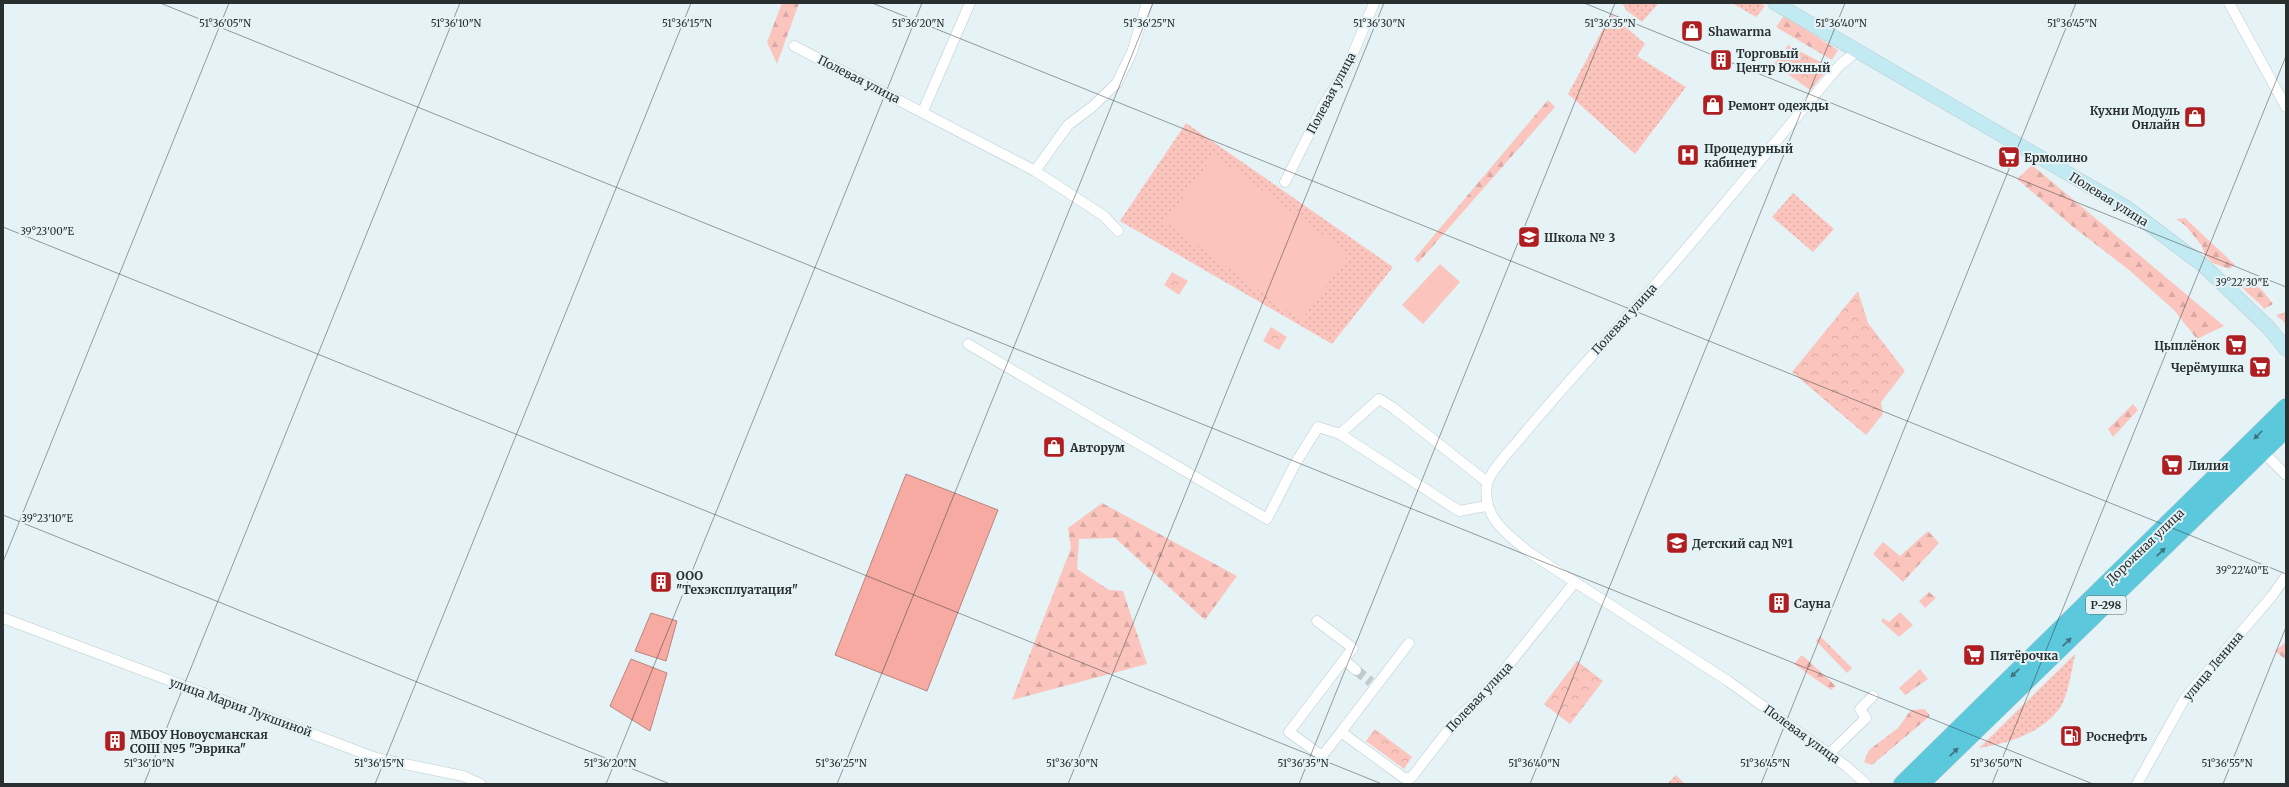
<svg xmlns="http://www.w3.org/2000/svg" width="2289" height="787" viewBox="0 0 2289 787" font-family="Merriweather,serif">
<defs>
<pattern id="grass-dots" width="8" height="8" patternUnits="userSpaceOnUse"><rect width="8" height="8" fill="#fbc5be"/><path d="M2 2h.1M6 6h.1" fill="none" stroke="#d7aaa4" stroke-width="1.8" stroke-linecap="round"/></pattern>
<pattern id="forest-firs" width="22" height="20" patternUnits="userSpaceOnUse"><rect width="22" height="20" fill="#fbc5be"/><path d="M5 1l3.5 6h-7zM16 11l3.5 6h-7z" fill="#d7aaa4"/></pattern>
<pattern id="park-crowns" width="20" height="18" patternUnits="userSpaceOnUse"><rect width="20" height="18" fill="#fbc5be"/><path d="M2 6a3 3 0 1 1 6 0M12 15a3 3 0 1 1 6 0" fill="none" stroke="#d7aaa4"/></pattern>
</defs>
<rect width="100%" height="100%" fill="#e5f3f7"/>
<g fill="url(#grass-dots)">
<polygon points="1622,3 1659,3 1642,22 1626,10"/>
<polygon points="1732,3 1760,3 1765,6 1756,17"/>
<polygon points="1611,14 1645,44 1637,56 1686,87 1635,154 1568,94"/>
<polygon points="1186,123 1393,267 1332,344 1120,221"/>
<polygon points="1793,193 1834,229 1813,252 1772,217"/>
<polygon points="2286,312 2286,324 2276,315"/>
<path d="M 2075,654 C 2072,669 2068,696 2060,708 C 2042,733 2008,743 1979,748 Z"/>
<polygon points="1676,775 1685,784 1667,784"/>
</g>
<g fill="url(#forest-firs)">
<polygon points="782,3 799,3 777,64 767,42"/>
<polygon points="1784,16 1838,50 1832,60 1776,27"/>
<polygon points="1548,100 1555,107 1418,263 1414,259"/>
<polygon points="2032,165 2224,326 2197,339 2174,310 2129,270 2072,226 2017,179"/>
<polygon points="2185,218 2235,265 2229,269 2213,263 2205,255 2202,246 2186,226 2176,219"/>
<path d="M 2248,279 L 2263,291 L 2273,304 L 2264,309 C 2257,299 2247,295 2241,285 Z"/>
<polygon points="2133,404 2138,410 2113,437 2108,429"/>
<polygon points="1102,503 1237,576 1205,620 1115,538 1079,539 1077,569 1109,590 1123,591 1147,664 1012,700 1071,548 1068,528"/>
<polygon points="1928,531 1939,543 1903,582 1873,554 1883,542 1900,556"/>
<polygon points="1929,592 1936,598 1925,608 1919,601"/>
<polygon points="1900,612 1913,625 1899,637 1881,621 1883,618 1889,622"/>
<polygon points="1820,636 1852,668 1847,673 1816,641"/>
<polygon points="2286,642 2286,660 2275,651"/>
<polygon points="1802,655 1836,686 1831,690 1794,664"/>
<polygon points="1920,669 1928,679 1905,695 1899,688"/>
<polygon points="1925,709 1930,716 1872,765 1864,762 1869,750 1898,728 1911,710"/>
</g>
<g fill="url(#park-crowns)">
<polygon points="1788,45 1830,67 1810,90 1774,64"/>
<polygon points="1172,272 1188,281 1179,295 1164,285"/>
<polygon points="1858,291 1868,323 1905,371 1881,402 1883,414 1866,435 1792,372"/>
<polygon points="1271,327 1287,337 1279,350 1263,341"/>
<polygon points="1577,661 1603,681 1570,724 1544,704"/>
<polygon points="1375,729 1412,757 1404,769 1366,741"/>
</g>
<g fill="#fbc5be">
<polygon points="1214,155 1349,254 1301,321 1165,222"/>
<polygon points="1440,264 1460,282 1423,324 1402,305"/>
</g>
<g fill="#f7aaa1" stroke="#b9857f">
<polygon points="906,474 998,510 927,691 835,655"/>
<polygon points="651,613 677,621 666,661 635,651"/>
<polygon points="631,659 667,673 650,731 610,706"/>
</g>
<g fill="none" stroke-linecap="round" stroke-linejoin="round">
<polyline stroke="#bfcccf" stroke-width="10" stroke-dasharray="10 5" stroke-linecap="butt" points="1356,670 1371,682"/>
<g stroke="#bccacd" stroke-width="11">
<g id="minor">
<polyline points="2229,3 2286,107"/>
<polyline points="794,46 1035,171 1104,216 1118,231"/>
<path d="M 1856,52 L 1840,65 C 1778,138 1718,213 1655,285 C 1610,337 1562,387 1518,441 C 1510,450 1489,473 1487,484 C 1482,518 1507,534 1530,553 L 1728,681 L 1846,766 L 1866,784"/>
<polyline points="923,111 970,3"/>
<polyline points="1035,171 1068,125 1092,107 1117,83 1132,52 1147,3"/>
<polyline points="1285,182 1324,104 1347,68 1374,3"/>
<polyline points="968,344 1267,519 1295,464 1318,427 1340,434 1459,511 1486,506"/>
<polyline points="1340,434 1379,399 1392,407 1487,482"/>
<polyline points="2263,452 2286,475"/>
<polyline points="3,618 376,758 463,776 481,784"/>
<polyline points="1317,621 1353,648 1289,732 1322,756 1341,732 1404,778 1411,778 1456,720 1490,688 1575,582"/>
<polyline points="1344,660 1356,670"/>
<polyline points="1341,732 1409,643"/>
<polyline points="1829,754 1866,718 1860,709 1873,696"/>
<polyline points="2137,784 2185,698 2272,596 2286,576"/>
</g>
</g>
<g stroke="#bccacd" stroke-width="15">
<polyline id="secondary" points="1775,3 2127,208 2204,266 2269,328 2286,349"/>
</g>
<g stroke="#d0d1d1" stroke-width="18">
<g id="trunk">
<polyline points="1902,784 2286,407"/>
<polyline points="1921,784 2286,429"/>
</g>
</g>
<use href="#minor" stroke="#fff" stroke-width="10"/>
<use href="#secondary" stroke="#c2eaf2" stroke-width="14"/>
<use href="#trunk" stroke="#5bc8dc" stroke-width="17"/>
</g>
<defs><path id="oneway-solid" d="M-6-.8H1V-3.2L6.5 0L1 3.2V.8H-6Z"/></defs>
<g fill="#40737d">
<use href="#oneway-solid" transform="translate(2258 435) rotate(135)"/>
<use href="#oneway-solid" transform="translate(2161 552) rotate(-44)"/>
<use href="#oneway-solid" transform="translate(2067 642) rotate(-44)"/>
<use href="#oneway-solid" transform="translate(2015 673) rotate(136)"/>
<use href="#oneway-solid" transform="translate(1954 752) rotate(-44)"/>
</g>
<path fill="none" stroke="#292e2f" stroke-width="1" stroke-opacity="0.45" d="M 160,3 L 2093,784M 872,3 L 2286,574M 1584,3 L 2286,287M 3,227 L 1382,784M 3,515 L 670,784M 3,562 L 229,3M 144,784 L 460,3M 375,784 L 691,3M 606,784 L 922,3M 837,784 L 1153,3M 1068,784 L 1384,3M 1299,784 L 1615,3M 1530,784 L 1845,3M 1761,784 L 2076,3M 1992,784 L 2286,56M 2223,784 L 2286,627"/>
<defs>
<g id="shop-square" transform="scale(1.15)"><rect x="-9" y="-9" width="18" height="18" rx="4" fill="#af1e20" stroke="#e5f3f7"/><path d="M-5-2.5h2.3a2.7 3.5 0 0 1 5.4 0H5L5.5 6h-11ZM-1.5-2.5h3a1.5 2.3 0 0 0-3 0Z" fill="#fff"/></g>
<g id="building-square" transform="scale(1.15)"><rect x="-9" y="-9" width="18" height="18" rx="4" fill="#af1e20" stroke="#e5f3f7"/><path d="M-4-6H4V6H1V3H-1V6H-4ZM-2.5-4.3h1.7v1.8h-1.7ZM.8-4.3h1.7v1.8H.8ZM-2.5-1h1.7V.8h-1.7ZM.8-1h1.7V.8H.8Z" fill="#fff"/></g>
<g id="hospital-square" transform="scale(1.15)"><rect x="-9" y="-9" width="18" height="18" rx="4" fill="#af1e20" stroke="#e5f3f7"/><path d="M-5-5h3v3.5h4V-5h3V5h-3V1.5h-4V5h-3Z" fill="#fff"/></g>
<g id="supermarket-square" transform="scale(1.15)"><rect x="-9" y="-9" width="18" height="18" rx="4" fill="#af1e20" stroke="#e5f3f7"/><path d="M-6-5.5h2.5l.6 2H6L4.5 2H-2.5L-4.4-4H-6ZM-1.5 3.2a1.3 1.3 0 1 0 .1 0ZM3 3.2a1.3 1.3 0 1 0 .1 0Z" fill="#fff"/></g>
<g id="school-square" transform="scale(1.15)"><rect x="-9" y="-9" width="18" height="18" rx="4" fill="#af1e20" stroke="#e5f3f7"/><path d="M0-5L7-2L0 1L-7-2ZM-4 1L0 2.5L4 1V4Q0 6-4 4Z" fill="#fff"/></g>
<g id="fuel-square" transform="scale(1.15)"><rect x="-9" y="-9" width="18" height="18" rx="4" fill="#af1e20" stroke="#e5f3f7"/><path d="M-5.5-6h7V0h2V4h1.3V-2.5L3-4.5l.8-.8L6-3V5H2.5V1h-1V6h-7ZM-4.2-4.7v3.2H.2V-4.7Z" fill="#fff"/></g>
</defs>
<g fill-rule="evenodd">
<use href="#shop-square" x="1692" y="31"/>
<use href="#building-square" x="1721" y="60"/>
<use href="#shop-square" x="1713" y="105"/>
<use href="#shop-square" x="2195" y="117"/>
<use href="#hospital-square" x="1688" y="155"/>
<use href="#supermarket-square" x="2009" y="157"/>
<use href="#school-square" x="1529" y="237"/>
<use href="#supermarket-square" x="2236" y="345"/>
<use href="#supermarket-square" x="2260" y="367"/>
<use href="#shop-square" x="1054" y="447"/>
<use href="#supermarket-square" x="2172" y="465"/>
<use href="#school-square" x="1677" y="543"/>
<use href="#building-square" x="661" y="582"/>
<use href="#building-square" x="1779" y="603"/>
<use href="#supermarket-square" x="1974" y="655"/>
<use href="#fuel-square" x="2071" y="736"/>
<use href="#building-square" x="115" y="741"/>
</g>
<g text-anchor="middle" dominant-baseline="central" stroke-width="4" stroke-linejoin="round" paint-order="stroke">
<rect fill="#e5f3f7" stroke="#61696b" stroke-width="1" x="2086" y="596" width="40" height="18" rx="3"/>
<g font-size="11" font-weight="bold" fill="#292e2f">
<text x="2106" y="605">Р-298</text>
</g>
<g font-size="12" font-weight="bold" fill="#292e2f" stroke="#e5f3f7" text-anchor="start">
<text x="1708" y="31">Shawarma</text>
<text x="1736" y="53">Торговый<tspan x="1736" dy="14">Центр Южный</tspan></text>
<text x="1728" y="105">Ремонт одежды</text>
<text x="2180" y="110" text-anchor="end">Кухни Модуль<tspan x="2180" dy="14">Онлайн</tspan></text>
<text x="1704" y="148">Процедурный<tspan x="1704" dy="14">кабинет</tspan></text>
<text x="2024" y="157">Ермолино</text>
<text x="1544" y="237">Школа № 3</text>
<text x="2220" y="345" text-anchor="end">Цыплёнок</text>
<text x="2244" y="367" text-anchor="end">Черёмушка</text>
<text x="1070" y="447">Авторум</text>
<text x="2188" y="465">Лилия</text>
<text x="1692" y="543">Детский сад №1</text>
<text x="676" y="575">ООО<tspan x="676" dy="14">"Техэксплуатация"</tspan></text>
<text x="1794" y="603">Сауна</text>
<text x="1990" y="655">Пятёрочка</text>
<text x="130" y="734">МБОУ Новоусманская<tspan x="130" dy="14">СОШ №5 "Эврика"</tspan></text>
<text x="2086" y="736">Роснефть</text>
</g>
<g font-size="12" fill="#292e2f" stroke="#e5f3f7">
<text transform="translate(859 79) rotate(27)">Полевая улица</text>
<text transform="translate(1331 93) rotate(-62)">Полевая улица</text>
<text transform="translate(2109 199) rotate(32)">Полевая улица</text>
<text transform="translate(1624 319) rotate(-48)">Полевая улица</text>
<text transform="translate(2145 546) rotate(-44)">Дорожная улица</text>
<text transform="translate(2213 666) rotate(-50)">улица Ленина</text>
<text transform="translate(1479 697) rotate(-47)">Полевая улица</text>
<text transform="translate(241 707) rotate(20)">улица Марии Лукшиной</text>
<text transform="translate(1802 734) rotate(36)">Полевая улица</text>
</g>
</g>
<g font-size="10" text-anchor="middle" fill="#292e2f" stroke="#e5f3f7" stroke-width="4" stroke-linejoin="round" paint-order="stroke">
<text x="225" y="27">51°36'05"N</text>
<text x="456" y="27">51°36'10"N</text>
<text x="687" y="27">51°36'15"N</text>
<text x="918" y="27">51°36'20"N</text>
<text x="1149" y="27">51°36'25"N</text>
<text x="1379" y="27">51°36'30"N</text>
<text x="1610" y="27">51°36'35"N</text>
<text x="1841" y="27">51°36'40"N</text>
<text x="2072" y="27">51°36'45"N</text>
<text x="47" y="235">39°23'00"E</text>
<text x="2242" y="286">39°22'30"E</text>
<text x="47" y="522">39°23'10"E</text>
<text x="2242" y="574">39°22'40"E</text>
<text x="149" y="767">51°36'10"N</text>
<text x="379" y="767">51°36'15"N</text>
<text x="610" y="767">51°36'20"N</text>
<text x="841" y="767">51°36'25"N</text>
<text x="1072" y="767">51°36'30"N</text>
<text x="1303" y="767">51°36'35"N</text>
<text x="1534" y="767">51°36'40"N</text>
<text x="1765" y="767">51°36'45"N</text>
<text x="1996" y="767">51°36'50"N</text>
<text x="2227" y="767">51°36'55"N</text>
</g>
<rect width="2289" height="787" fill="none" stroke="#292e2f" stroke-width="8"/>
</svg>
